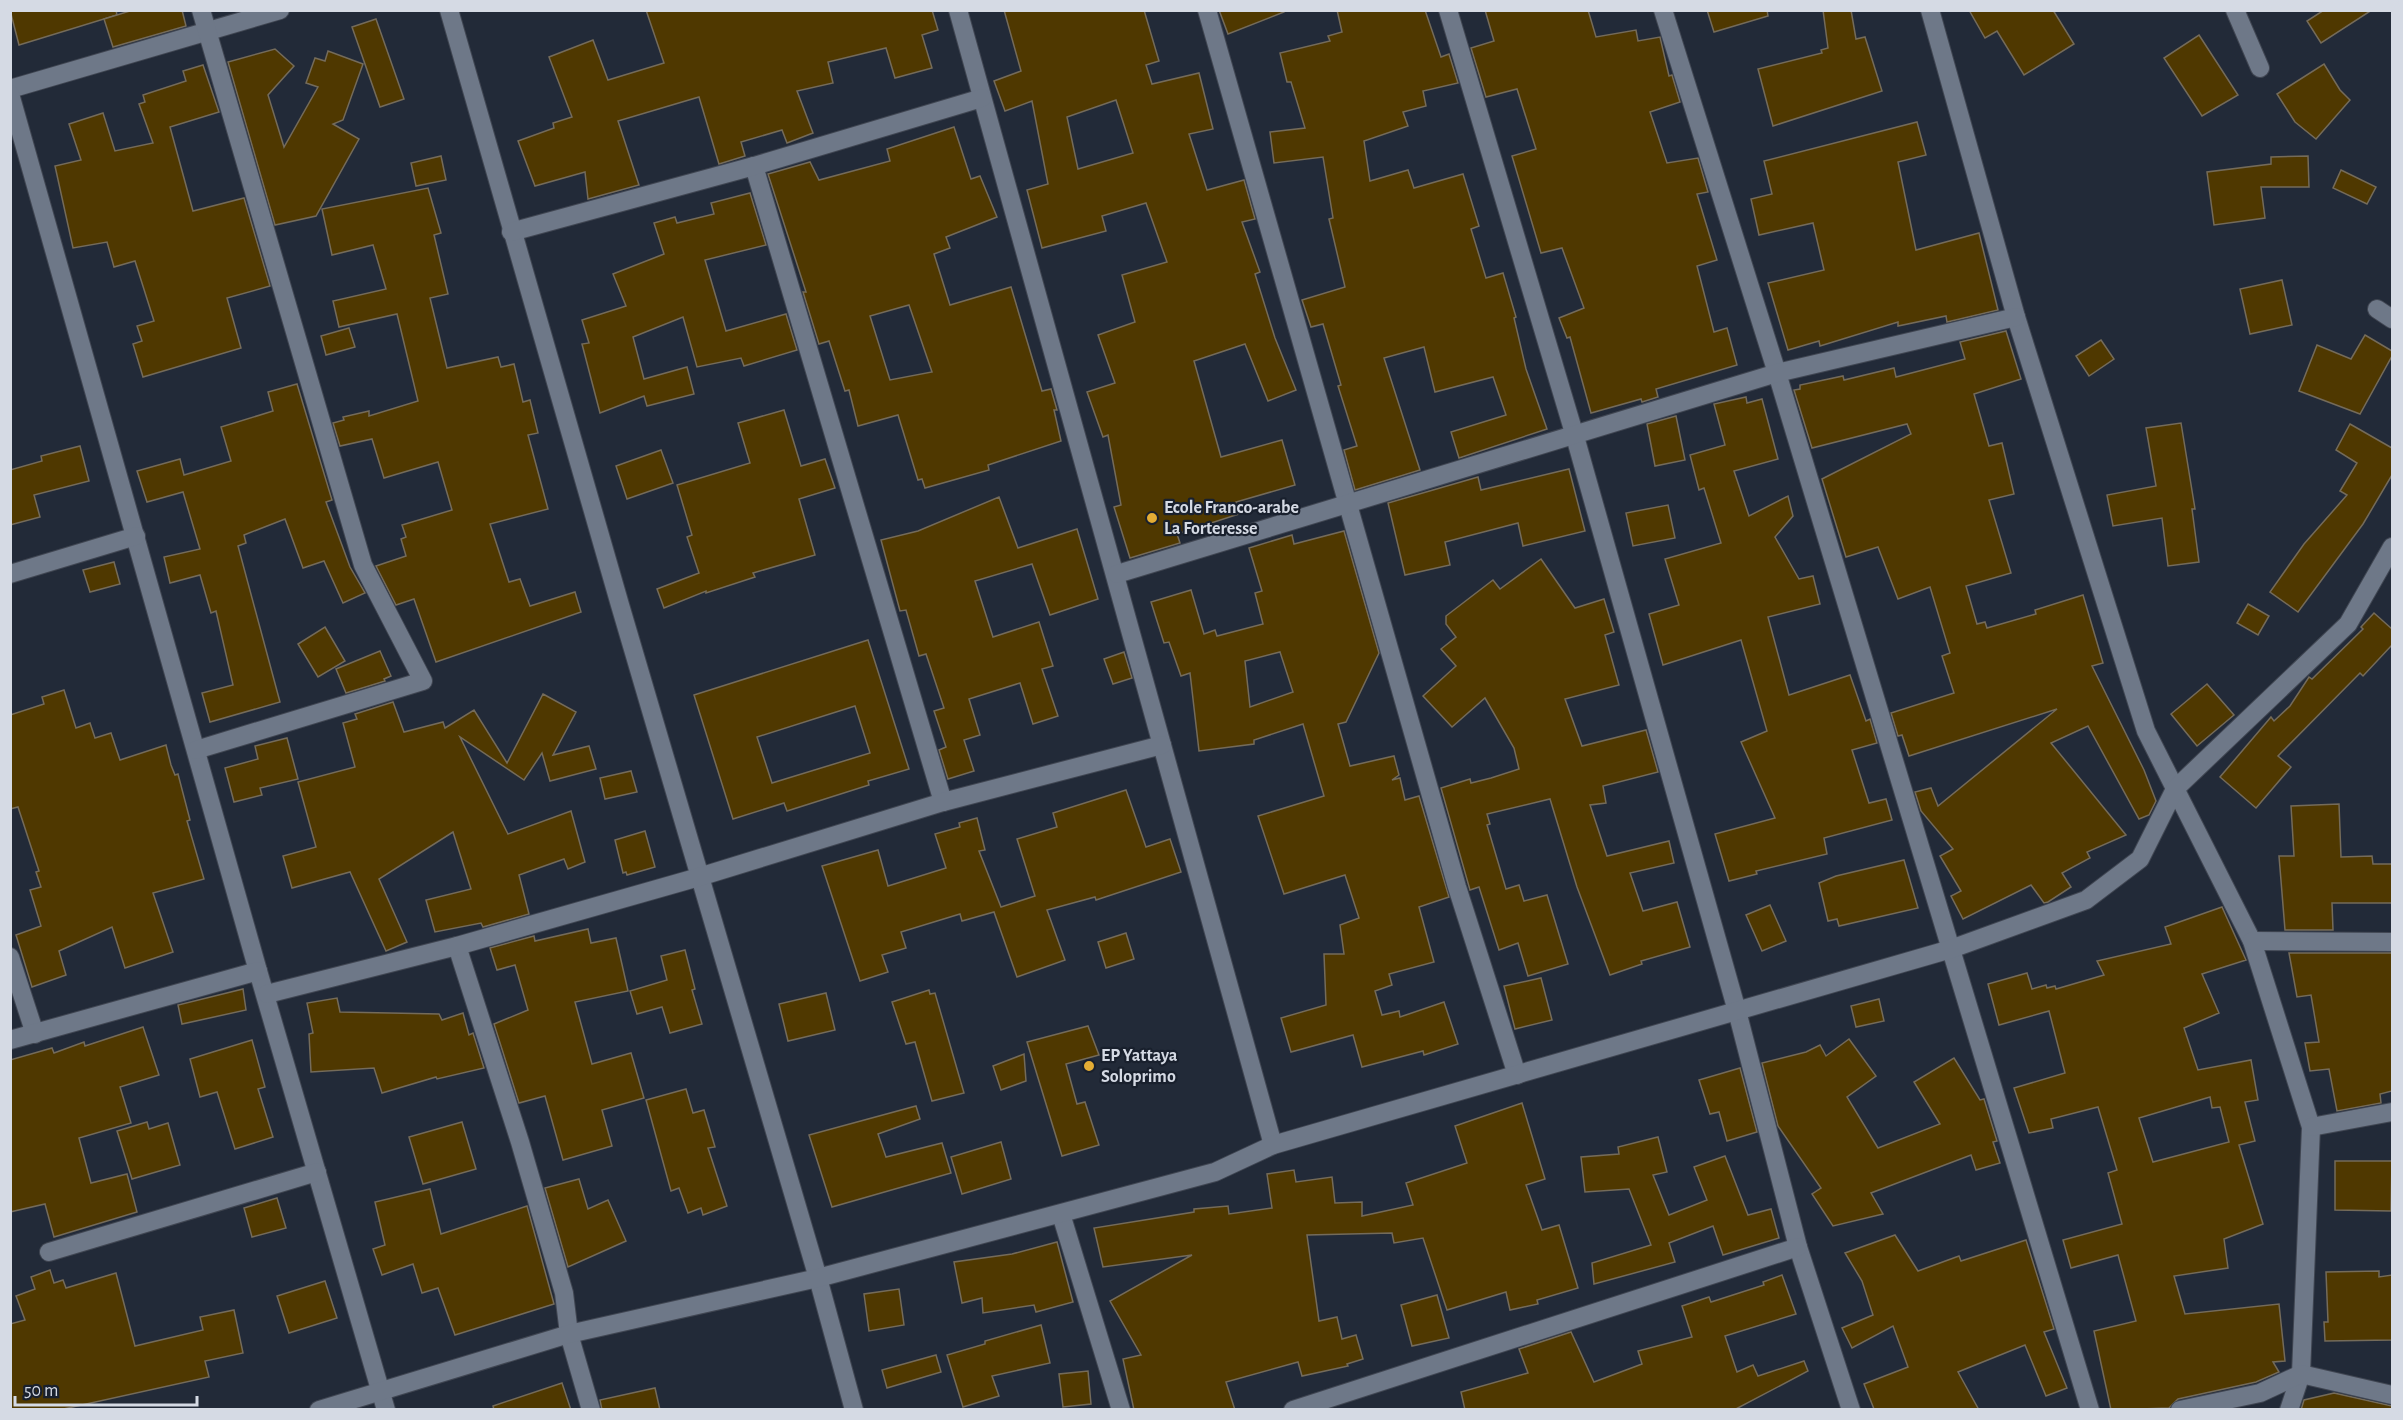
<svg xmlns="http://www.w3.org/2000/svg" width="2403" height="1420" viewBox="0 0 2403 1420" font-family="'Alegreya Sans',sans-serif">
<rect width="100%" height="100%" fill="#222a38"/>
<g fill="#4f3800" stroke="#746b5a" stroke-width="1.5" fill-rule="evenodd">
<polygon points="10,10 116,10 117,15 19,45"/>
<polygon points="133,10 182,10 186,26 113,47 104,19"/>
<polygon points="646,10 932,10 938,30 922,35 932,68 895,78 886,48 828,62 833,83 797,91 813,133 787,143 782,130 741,142 745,156 719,164 699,97 618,121 639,185 588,199 585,172 535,186 518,141 554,128 553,123 572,117 549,57 593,40 608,80 664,63"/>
<path d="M 1004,10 L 1144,10 L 1159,61 L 1146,65 L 1152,84 L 1199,73 L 1213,129 L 1189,134 L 1207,190 L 1244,180 L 1255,219 L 1242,222 L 1260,272 L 1255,274 L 1275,338 L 1296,390 L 1268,401 L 1245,344 L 1194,361 L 1221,457 L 1282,440 L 1295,485 L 1236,502 L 1239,514 L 1177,534 L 1180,543 L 1130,558 L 1114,507 L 1121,505 L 1108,435 L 1103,437 L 1087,392 L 1115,383 L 1098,335 L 1135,322 L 1122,275 L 1167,262 L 1146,203 L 1102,216 L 1106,231 L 1042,248 L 1027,190 L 1048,184 L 1032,101 L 1005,111 L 994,81 L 1021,71 ZM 1116,100 L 1133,153 L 1078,169 L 1067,117 Z"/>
<polygon points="1219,10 1284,10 1284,12 1228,34"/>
<polygon points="1337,10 1425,10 1441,57 1449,54 1458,83 1423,91 1426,106 1403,112 1408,126 1364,141 1370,181 1408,170 1414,188 1463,174 1479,226 1471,229 1486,278 1503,273 1516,317 1514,318 1526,369 1547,429 1459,458 1451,432 1506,415 1493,377 1435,392 1424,347 1384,358 1420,470 1355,490 1344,450 1357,446 1338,386 1341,385 1323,324 1311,327 1302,300 1345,287 1329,219 1333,218 1323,157 1274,163 1270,132 1305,128 1291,82 1287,82 1280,53 1330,41 1328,36 1342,32"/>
<polygon points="1485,10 1588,10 1596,37 1636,30 1638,41 1660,37 1669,76 1672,75 1680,102 1650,112 1667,163 1698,158 1708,192 1697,194 1717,260 1697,266 1714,332 1727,328 1737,365 1656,389 1658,397 1642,402 1641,399 1591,413 1570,337 1567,338 1559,318 1584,308 1562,248 1541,253 1512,156 1536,149 1517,89 1486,97 1471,48 1494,41"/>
<polygon points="1707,10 1767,10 1768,16 1714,32"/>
<polygon points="1823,10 1851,10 1856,39 1865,37 1882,91 1773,126 1758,69 1822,53 1821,50 1828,48"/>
<polygon points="1969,10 2053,10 2074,44 2024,75 1997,31 1985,38"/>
<polygon points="2324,10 2372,10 2321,43 2307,21"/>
<polygon points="376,19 404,99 380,107 352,27"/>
<polygon points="2199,35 2238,95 2202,116 2164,58"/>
<polygon points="275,49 294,66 268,95 284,147 318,87 306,83 315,58 325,61 328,51 363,64 343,120 333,124 359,139 316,216 275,225 228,62"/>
<polygon points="2324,64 2340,90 2350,100 2316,139 2295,122 2277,94"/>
<polygon points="203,65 219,112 170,127 193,211 244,198 270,286 227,298 241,348 143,377 133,344 142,341 137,326 154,321 135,261 114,267 107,242 73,248 55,166 81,160 69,124 103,113 115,151 153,143 139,104 145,102 143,95 186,81 183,71"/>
<polygon points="1917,122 1926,155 1898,162 1916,250 1979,233 1998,310 1947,322 1946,316 1898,326 1898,322 1820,346 1819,341 1788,350 1768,283 1824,270 1813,223 1759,235 1751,199 1772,194 1764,161"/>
<path d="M 954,127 L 971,179 L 980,176 L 997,217 L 946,237 L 950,248 L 934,254 L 950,305 L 1011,287 L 1042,391 L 1051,389 L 1057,410 L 1054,410 L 1061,441 L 988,465 L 989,470 L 925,488 L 922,479 L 918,480 L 898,415 L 858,426 L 849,390 L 845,391 L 829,341 L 819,344 L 803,292 L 806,292 L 768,174 L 810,162 L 819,180 L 890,161 L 887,149 ZM 909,305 L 932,372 L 890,380 L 870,316 Z"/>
<polygon points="441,156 446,180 416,186 411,163"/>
<polygon points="2308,156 2309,187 2261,187 2265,218 2214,225 2207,172 2271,164 2271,157"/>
<polygon points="2341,170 2376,187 2367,204 2333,188"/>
<polygon points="428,188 441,233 434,235 448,294 430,298 447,368 498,357 501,367 514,364 523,402 530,400 538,433 528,435 548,509 490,524 509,582 520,579 530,606 575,592 581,612 436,662 414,599 396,605 376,566 406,556 401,539 406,537 402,525 452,510 438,462 384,478 372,439 340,446 333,423 344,420 343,417 369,411 369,416 418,401 397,314 339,327 333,301 386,289 373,245 332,255 322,209"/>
<polygon points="750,193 766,245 705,260 726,331 786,314 797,350 744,366 741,358 697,367 683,317 633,337 644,379 687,367 694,394 647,406 644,396 600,413 582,344 589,343 582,320 626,306 613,274 664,254 654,223 675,217 677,223 714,214 711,203"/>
<polygon points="2282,280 2292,325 2250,334 2240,289"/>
<polygon points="349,328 355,347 326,355 321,336"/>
<polygon points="2006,331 2021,379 1974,394 1989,446 2002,443 2014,494 1989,500 2011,573 1966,586 1977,624 1985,622 1987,628 2036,614 2035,610 2083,595 2103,663 2092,666 2144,770 2156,801 2149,815 2139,819 2088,726 2051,743 2126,835 2087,852 2090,858 2062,873 2071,887 2048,902 2044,903 2031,885 1963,919 1951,896 1961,891 1940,856 1953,849 1921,811 1915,792 1931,788 1938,806 2057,709 1909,756 1902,735 1898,736 1891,713 1954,693 1942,656 1950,653 1930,587 1898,599 1878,547 1846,557 1822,479 1911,434 1907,424 1812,448 1794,390 1800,389 1800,385 1843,376 1844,380 1894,368 1896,377 1965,359 1960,342"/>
<polygon points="2365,335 2392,351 2392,356 2360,414 2299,391 2317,345 2351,359"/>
<polygon points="2101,340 2114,359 2089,376 2076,356"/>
<polygon points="297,384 332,500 326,502 350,567 365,593 343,603 324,561 303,568 285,519 244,535 246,543 238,546 280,702 210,722 202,693 233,685 216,611 211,613 200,575 170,583 164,557 200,549 183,492 147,502 137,471 180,459 184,475 231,461 221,427 273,411 268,392"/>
<polygon points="1746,397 1747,403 1762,399 1778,459 1734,471 1749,516 1788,496 1793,516 1775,537 1799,579 1813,576 1820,604 1768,617 1789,695 1850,675 1866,721 1870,719 1877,743 1852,750 1869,803 1886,799 1892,820 1824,838 1827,854 1756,871 1757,874 1729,881 1715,834 1775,818 1741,742 1767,731 1741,640 1663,665 1649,614 1679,605 1665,559 1721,543 1704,488 1699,490 1690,455 1725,445 1714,404"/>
<polygon points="784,410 801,466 825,459 835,488 799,499 815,555 753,573 755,577 706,593 706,591 664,608 657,589 699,573 687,537 692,535 677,485 750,463 738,423"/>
<polygon points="1676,416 1685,460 1655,466 1647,424"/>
<polygon points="2181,423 2195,509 2192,509 2199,562 2168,566 2162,518 2113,526 2107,495 2156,486 2146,428"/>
<polygon points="2350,424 2392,448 2392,475 2363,524 2298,612 2270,592 2304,544 2347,495 2340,491 2357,463 2336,450"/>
<polygon points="80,446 89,481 34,495 40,517 10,525 10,470 42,461 41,456"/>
<polygon points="661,450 673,483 627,499 616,466"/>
<polygon points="1569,469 1585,531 1523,546 1518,523 1445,542 1450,565 1405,575 1388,503 1478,477 1481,490"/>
<polygon points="999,497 1018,548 1077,529 1098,599 1050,615 1032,564 975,581 993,637 1039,622 1053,666 1042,669 1058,716 1033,724 1020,683 969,699 980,735 964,740 974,771 948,779 939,750 946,747 934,711 944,708 926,654 919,656 906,610 900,611 881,540 918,531"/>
<polygon points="1668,505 1675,538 1633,546 1626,513"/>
<path d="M 1344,531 L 1379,653 L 1346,722 L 1338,724 L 1350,766 L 1394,756 L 1399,775 L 1392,780 L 1400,778 L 1405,800 L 1419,796 L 1449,897 L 1419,907 L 1434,962 L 1389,974 L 1392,985 L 1375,991 L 1382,1015 L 1399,1011 L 1400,1017 L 1444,1002 L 1458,1044 L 1424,1055 L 1423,1051 L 1362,1067 L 1353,1035 L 1291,1052 L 1281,1018 L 1326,1005 L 1324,954 L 1344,954 L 1340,925 L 1359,918 L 1345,875 L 1284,894 L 1258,816 L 1324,796 L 1303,724 L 1254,740 L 1254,744 L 1199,751 L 1190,673 L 1181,676 L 1169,642 L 1164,643 L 1151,602 L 1191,590 L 1204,634 L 1215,630 L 1217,636 L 1263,624 L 1255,593 L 1262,591 L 1249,548 L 1292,535 L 1294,544 ZM 1280,652 L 1293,692 L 1250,707 L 1245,661 Z"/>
<polygon points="1541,559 1575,608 1604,599 1614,632 1605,635 1619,685 1565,699 1582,746 1646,730 1658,772 1603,786 1606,803 1590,805 1607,856 1669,841 1674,863 1630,873 1643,911 1677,902 1690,947 1641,961 1642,964 1610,975 1577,887 1550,799 1487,814 1490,824 1487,825 1506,889 1519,885 1524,901 1547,895 1568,964 1528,976 1518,943 1499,950 1479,887 1470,890 1441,788 1470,779 1471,783 1491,778 1519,769 1514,748 1485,698 1452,727 1423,696 1456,666 1441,649 1456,637 1446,624 1446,616 1493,580 1500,589"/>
<polygon points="114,562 120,584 90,592 83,570"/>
<polygon points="2248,604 2269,616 2258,635 2237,623"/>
<polygon points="2374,613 2392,629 2392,645 2363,676 2360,673 2278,756 2291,767 2256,808 2220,777 2271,717 2274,721 2290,706 2309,677 2312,679 2363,629 2361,627"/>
<polygon points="325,627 345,661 318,677 298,644"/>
<path d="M 868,640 L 909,769 L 868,781 L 869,785 L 787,811 L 784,803 L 733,819 L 694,695 ZM 855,706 L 870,753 L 772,783 L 757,737 Z"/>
<polygon points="380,651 391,676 384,679 385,681 346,693 336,669"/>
<polygon points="1124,652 1132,678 1113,684 1104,659"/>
<polygon points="2207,684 2234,715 2197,746 2171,714"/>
<polygon points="64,690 76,728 90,723 95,738 111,733 120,760 166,745 171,765 175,775 178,774 190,820 187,821 204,879 153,893 173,952 125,968 112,927 59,951 66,975 32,987 16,935 41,926 30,890 41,887 36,872 39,871 18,807 10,809 10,715 44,704 42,697"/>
<polygon points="543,694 576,712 553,755 589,746 596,769 550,781 542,753 524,780 460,737 508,834 571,811 585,862 568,869 564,859 519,875 529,914 483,927 481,923 435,932 426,900 471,889 453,832 379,879 407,942 386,951 350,872 292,888 283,856 316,847 298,782 355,767 343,723 357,719 355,714 393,702 404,732 443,722 445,728 474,710 507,763"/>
<polygon points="287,738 298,779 260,788 262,795 234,802 225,768 258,759 255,746"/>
<polygon points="631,771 637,792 605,799 600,778"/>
<polygon points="1126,790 1146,847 1170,839 1181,872 1096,900 1095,897 1047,910 1065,960 1017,977 994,912 962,921 960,914 901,932 906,948 882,955 888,972 860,981 822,866 878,850 888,886 946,868 935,834 960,827 959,823 977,818 985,850 979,851 1001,907 1035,896 1017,839 1057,827 1053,813"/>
<polygon points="2339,804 2341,857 2372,856 2373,864 2392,864 2392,903 2332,903 2333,930 2285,930 2279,856 2294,856 2291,806"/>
<polygon points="645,831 655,867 627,875 626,872 623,873 615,840"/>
<polygon points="1904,860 1918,908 1839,926 1837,919 1828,921 1819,883 1836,876"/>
<polygon points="1770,905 1786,941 1762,951 1746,915"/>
<path d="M 2222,907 L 2246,960 L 2202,974 L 2219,1013 L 2184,1028 L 2198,1070 L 2251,1060 L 2258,1100 L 2245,1102 L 2255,1141 L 2239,1145 L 2263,1224 L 2224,1239 L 2228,1268 L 2174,1276 L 2185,1314 L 2279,1304 L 2285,1361 L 2273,1362 L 2279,1372 L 2256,1382 L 2178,1399 L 2169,1408 L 2111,1410 L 2094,1331 L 2136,1321 L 2118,1255 L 2071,1268 L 2063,1240 L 2122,1224 L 2108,1173 L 2117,1170 L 2098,1107 L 2051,1119 L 2053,1128 L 2029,1133 L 2014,1088 L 2065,1073 L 2049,1011 L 1999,1025 L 1988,984 L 2027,973 L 2032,989 L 2046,985 L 2047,988 L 2055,986 L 2056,989 L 2104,975 L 2097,961 L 2171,944 L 2165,927 ZM 2210,1097 L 2212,1108 L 2220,1107 L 2229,1142 L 2153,1162 L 2139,1118 Z"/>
<polygon points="588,929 591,943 616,938 628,991 575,1002 592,1064 631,1053 644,1098 602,1110 612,1146 563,1160 545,1096 519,1103 494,1024 528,1010 515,965 497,970 490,948 534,936 535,941"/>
<polygon points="1126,933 1134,959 1106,968 1098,942"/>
<polygon points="685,950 695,989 692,990 702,1024 670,1033 662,1007 637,1014 630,991 667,980 661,956"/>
<polygon points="2289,953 2392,953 2392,1091 2380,1094 2381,1103 2337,1111 2329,1069 2310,1071 2305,1043 2319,1042 2311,995 2297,997"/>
<polygon points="1541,978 1552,1020 1515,1029 1504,986"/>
<polygon points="243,989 246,1010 182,1024 178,1005"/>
<polygon points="929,990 930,994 935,993 964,1093 932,1101 915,1042 906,1044 892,1002"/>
<polygon points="826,993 835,1030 788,1041 779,1004"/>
<polygon points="337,998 340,1012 439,1014 442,1020 463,1013 469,1035 473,1033 484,1068 437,1079 436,1077 382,1093 374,1068 311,1072 309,1034 313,1033 307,1003"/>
<polygon points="1879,999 1884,1021 1856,1027 1851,1006"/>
<polygon points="1088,1026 1099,1055 1066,1064 1077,1104 1085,1102 1099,1145 1062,1156 1027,1042"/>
<polygon points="143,1027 159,1075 120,1087 131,1123 79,1138 91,1183 127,1174 137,1212 54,1237 45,1204 10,1212 10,1060 52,1048 54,1053 84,1042 85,1046"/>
<polygon points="1849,1039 1876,1076 1847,1097 1878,1148 1940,1124 1914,1082 1954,1058 1980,1100 1984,1099 1997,1141 1993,1142 2000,1163 1976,1170 1971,1155 1892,1185 1871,1193 1883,1214 1833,1226 1812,1194 1821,1188 1778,1126 1762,1063 1806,1052 1820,1045 1826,1056"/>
<polygon points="252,1040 265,1087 258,1089 273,1137 235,1149 217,1092 200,1097 190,1059"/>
<polygon points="1024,1054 1026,1081 1001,1090 993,1066"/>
<polygon points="1740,1068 1757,1132 1727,1141 1719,1112 1710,1114 1699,1080"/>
<polygon points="686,1089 693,1113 704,1110 715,1147 708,1148 727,1206 703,1215 701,1208 688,1213 679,1188 671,1191 646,1100"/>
<polygon points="1522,1103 1545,1179 1526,1185 1542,1230 1559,1225 1578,1288 1537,1300 1538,1304 1510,1310 1506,1292 1447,1310 1423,1238 1394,1243 1392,1233 1307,1235 1319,1321 1337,1317 1342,1339 1356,1335 1363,1359 1347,1364 1348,1366 1302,1376 1298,1362 1226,1382 1235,1410 1134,1410 1123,1359 1141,1355 1110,1301 1192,1255 1103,1267 1094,1228 1194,1212 1194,1209 1228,1206 1229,1214 1272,1208 1267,1174 1294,1170 1296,1182 1332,1177 1335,1203 1362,1202 1362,1216 1413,1205 1406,1183 1467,1163 1455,1126"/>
<polygon points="916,1106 920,1119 878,1134 886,1157 942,1143 951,1173 832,1207 809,1135"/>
<polygon points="147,1122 149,1129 168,1123 180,1165 132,1179 117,1131"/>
<polygon points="462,1122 476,1169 423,1184 409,1137"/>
<polygon points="1658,1137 1667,1172 1653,1175 1669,1215 1707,1200 1694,1167 1725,1156 1748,1215 1771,1209 1779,1238 1723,1255 1713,1226 1669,1243 1675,1262 1594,1284 1592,1263 1651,1245 1629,1189 1585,1192 1581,1157 1619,1154 1618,1147"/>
<polygon points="1001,1142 1011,1179 962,1194 951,1157"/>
<polygon points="2335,1161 2392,1161 2391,1211 2335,1210"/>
<polygon points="579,1179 588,1209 608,1200 626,1241 568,1267 545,1188"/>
<polygon points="430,1189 441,1234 527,1206 554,1304 455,1335 438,1288 422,1293 413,1264 382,1275 373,1249 385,1245 375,1202"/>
<polygon points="277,1198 286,1228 252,1237 244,1208"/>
<polygon points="1895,1235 1918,1271 1959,1256 1961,1261 2026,1240 2054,1329 2044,1332 2067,1388 2046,1396 2025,1345 1958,1372 1979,1410 1874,1409 1864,1384 1908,1367 1893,1326 1852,1348 1842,1328 1873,1315 1862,1281 1845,1253"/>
<polygon points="1057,1242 1073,1302 1036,1312 1034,1305 983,1313 982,1298 962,1303 954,1262 1012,1254"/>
<polygon points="50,1270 54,1283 63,1280 66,1288 116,1273 135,1346 203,1330 200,1317 234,1310 243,1353 205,1361 209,1377 59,1410 10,1410 10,1324 25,1320 16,1296 35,1289 31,1277"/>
<polygon points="2379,1271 2379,1277 2392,1275 2392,1340 2325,1341 2324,1322 2328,1322 2326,1272"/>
<polygon points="1782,1275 1796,1314 1725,1336 1737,1372 1753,1365 1758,1376 1804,1361 1808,1371 1734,1410 1465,1410 1461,1392 1528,1373 1519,1349 1571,1332 1594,1382 1642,1364 1638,1351 1692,1337 1682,1306 1709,1297 1711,1302 1764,1285 1763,1282"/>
<polygon points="325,1281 337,1318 289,1333 277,1296"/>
<polygon points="899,1289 904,1325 869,1331 864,1294"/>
<polygon points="1437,1295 1449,1338 1412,1346 1401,1305"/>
<polygon points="1041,1325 1050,1363 992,1376 999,1396 963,1407 947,1355 985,1344 985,1341"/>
<polygon points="936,1355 941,1372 887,1388 882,1370"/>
<polygon points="1088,1371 1091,1404 1063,1407 1059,1374"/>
<polygon points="562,1383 571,1410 494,1410 493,1406"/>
<polygon points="655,1388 660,1410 602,1410 600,1400"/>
<polygon points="2334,1393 2392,1406 2392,1410 2301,1410 2304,1400"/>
</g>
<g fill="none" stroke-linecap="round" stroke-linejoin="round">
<g stroke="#404652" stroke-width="20">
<g id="street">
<polyline points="449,10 620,605 818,1278 854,1410"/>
<polyline points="958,10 1273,1145"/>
<polyline points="1207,10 1457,887 1517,1075"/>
<polyline points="1448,10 1574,433 1737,1011 1798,1247 1851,1410"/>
<polyline points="1663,10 1777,373 2090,1410"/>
<polyline points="1930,10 2016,317 2146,731 2252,941 2311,1127 2301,1374 2289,1410"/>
<polyline points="2235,10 2260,68"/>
<polyline points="10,89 280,10"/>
<polyline points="10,94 258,971 386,1410"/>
<polyline points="754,166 943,802"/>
<polyline points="511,232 754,166 982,98"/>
<polyline points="2377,309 2392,319"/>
<polyline points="10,574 136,536"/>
<polyline points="1117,574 1777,373 2016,317"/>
<polyline points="196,750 423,681 363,565 201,10"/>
<polyline points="2252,941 2392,942"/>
<polyline points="457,946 520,1142 564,1293 569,1334 591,1410"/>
<polyline points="10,957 35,1034"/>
<polyline points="267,994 457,946 699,877 943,802 1162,745"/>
<polyline points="10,1040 258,971"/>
<polyline points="2311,1127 2392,1112"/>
<polyline points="1061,1214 1121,1410"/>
<polyline points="49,1252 317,1172"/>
<polyline points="319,1410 569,1334 818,1278 1215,1172 1273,1145 1951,949 2086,900 2140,859 2175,789 2348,624 2392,547"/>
<polyline points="1293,1410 1798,1247"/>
<polyline points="2180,1410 2260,1393 2301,1374 2392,1395"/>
</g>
</g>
<use href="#street" stroke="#6e7888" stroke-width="18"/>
</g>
<g fill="#e4ad35" stroke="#19202d" stroke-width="2">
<circle cx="1152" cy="518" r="6"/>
<circle cx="1089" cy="1066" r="6"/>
</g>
<g text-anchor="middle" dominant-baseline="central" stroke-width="4.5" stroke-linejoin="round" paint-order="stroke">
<g font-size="18" font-weight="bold" fill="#d5dae4" stroke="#19202d" text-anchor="start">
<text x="1164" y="508">Ecole Franco-arabe<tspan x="1164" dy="21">La Forteresse</tspan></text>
<text x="1101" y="1056">EP Yattaya<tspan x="1101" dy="21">Soloprimo</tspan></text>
</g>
</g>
<rect width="2403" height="1420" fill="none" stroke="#d5dae4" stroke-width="24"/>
<path d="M15 1396v9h182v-9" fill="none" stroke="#d5dae4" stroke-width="3"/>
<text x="24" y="1396" font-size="18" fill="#d5dae4" stroke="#19202d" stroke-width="4.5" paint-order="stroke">50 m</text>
</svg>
